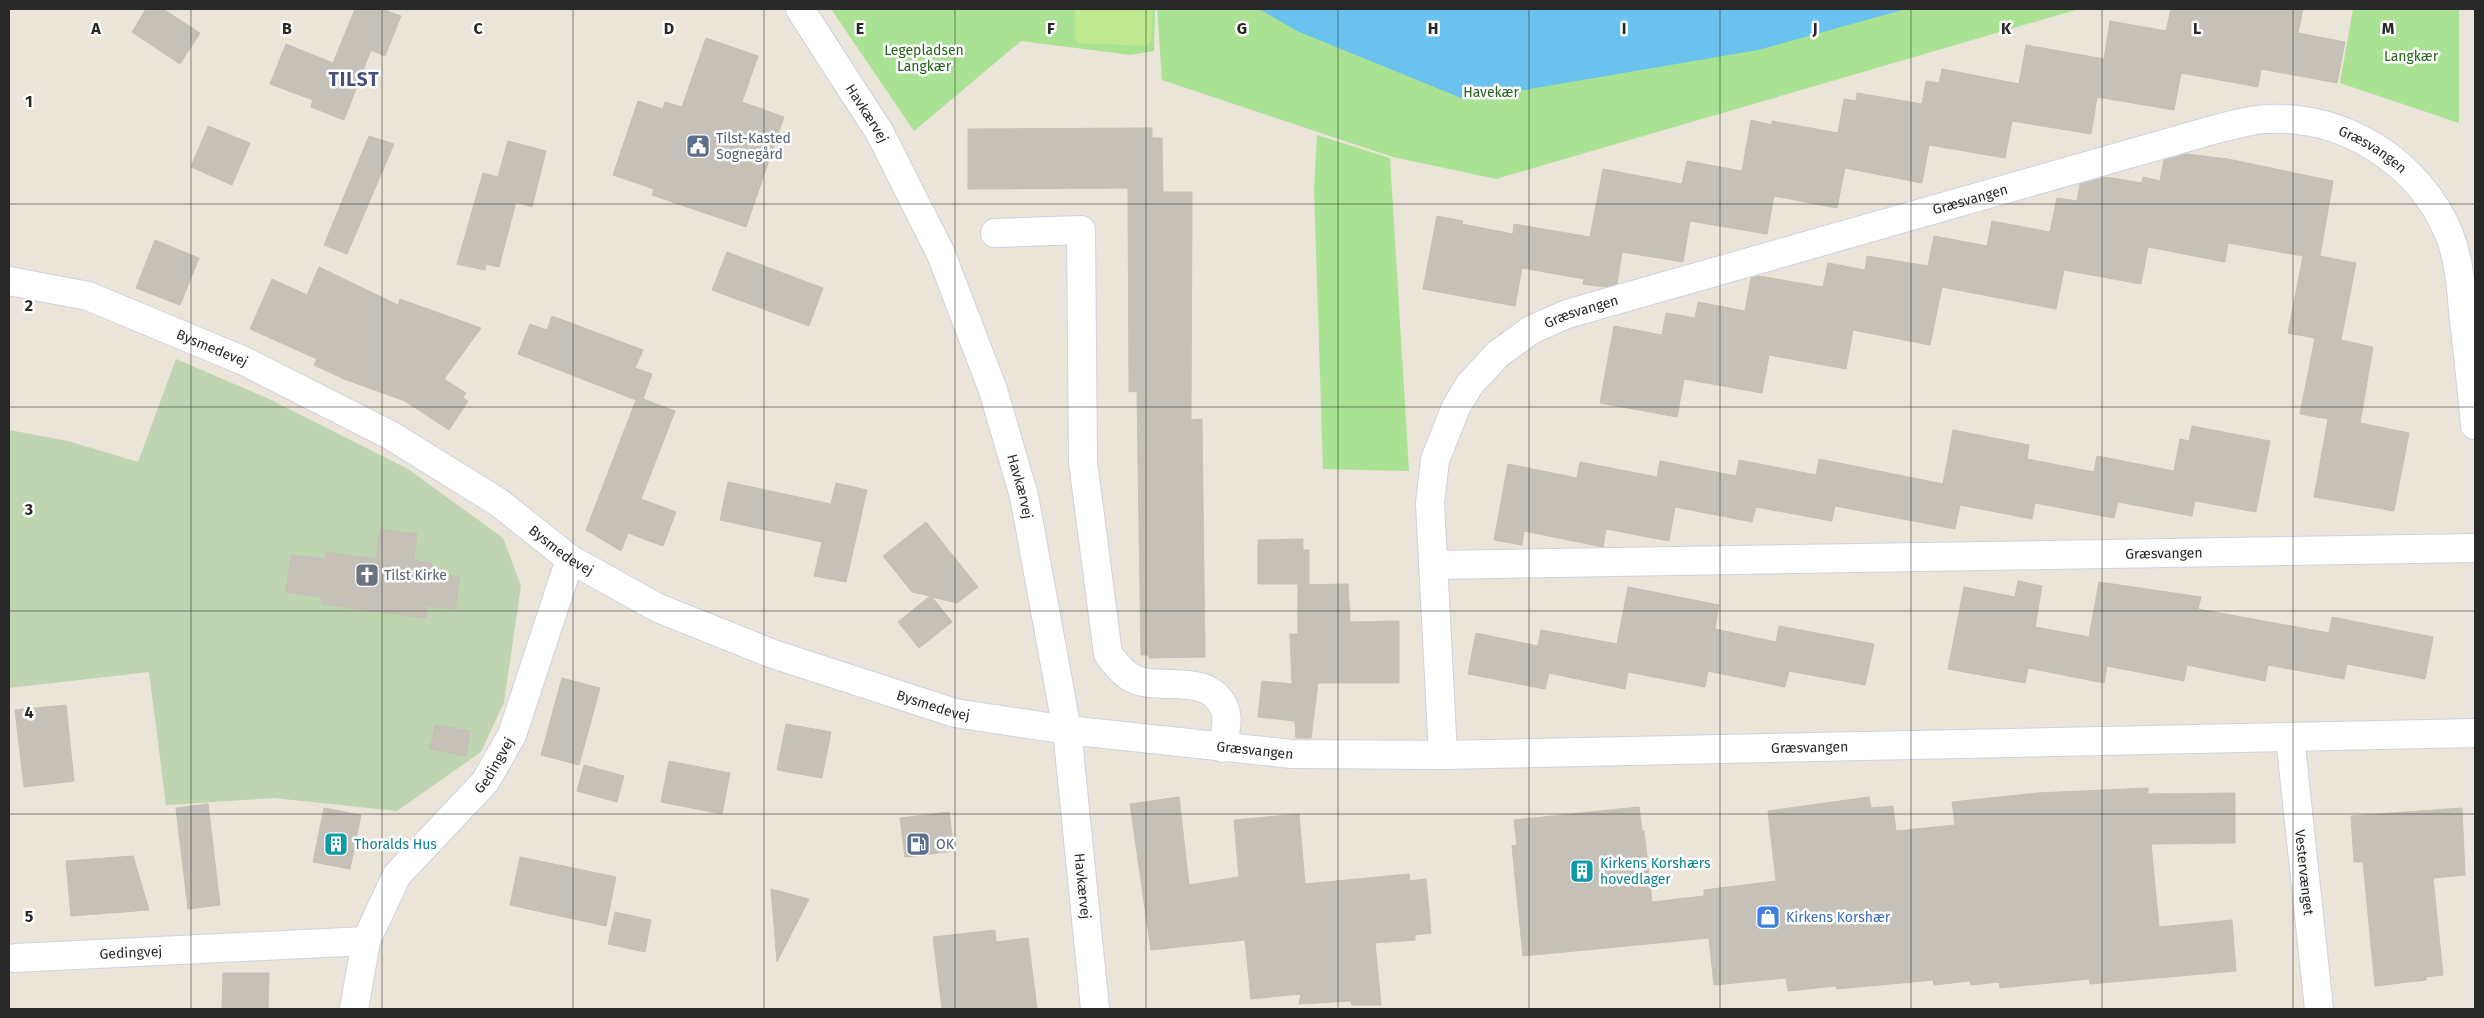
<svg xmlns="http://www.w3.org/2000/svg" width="2484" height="1018" viewBox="0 0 2484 1018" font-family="'Fira Sans',sans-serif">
<rect width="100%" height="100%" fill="#eae4d9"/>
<g fill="#aae294">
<polygon points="831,9 1155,9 1154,51 1131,55 1021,41 914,131"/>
<polygon points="1157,9 2079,9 1496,179 1393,157 1162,80"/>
<polygon points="2353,9 2459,9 2459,123 2340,83"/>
<polygon points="1317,135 1390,158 1409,471 1323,469 1314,189"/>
</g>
<polygon fill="#bfd4b0" points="176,359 267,398 408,469 503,538 521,586 504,702 481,752 397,811 274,798 166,805 149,672 9,688 9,430 68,441 138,462"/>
<polygon fill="#bee990" points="1075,9 1153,9 1151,42 1146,46 1079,43 1075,38"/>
<polygon fill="#6ac2ee" points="1259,9 1906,9 1758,50 1466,100 1297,31"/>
<g fill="#c5c1b9" stroke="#c5c0b3">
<polygon points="146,9 163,9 200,33 180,64 132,32"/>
<polygon points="355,9 382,9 401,16 385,56 371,50 344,120 311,107 313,100 270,84 286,44 333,63"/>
<polygon points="2171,9 2303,9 2298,33 2345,42 2337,83 2261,69 2258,87 2181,73 2174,110 2097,97 2091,134 2012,121 2005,158 1929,145 1922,183 1845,168 1837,208 1774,196 1767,234 1690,221 1683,262 1622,252 1617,284 1605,287 1583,284 1584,279 1522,268 1515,306 1423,289 1437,216 1463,221 1462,224 1513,234 1514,224 1590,237 1603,169 1682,184 1687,161 1742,171 1751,120 1772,125 1772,121 1838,133 1844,99 1856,101 1857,93 1922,104 1926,81 1939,83 1942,69 2019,84 2026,45 2104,59 2110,21 2166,31"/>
<polygon points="706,38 758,56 742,102 784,117 746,227 652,195 654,189 613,175 638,101 663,109 665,102 682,107"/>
<polygon points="208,126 250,143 232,185 191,167"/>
<polygon points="1152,128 1152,138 1162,138 1163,192 1192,192 1191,420 1202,419 1205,657 1149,658 1149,655 1141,655 1137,391 1129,392 1128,188 968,189 968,129"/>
<polygon points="369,136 394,144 347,254 324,245"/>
<polygon points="508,141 546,151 532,207 516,202 499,267 486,264 485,270 457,264 483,173 498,177"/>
<polygon points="2186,154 2228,159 2333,181 2320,256 2356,263 2341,340 2373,347 2360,423 2409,433 2394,511 2314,497 2328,419 2300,414 2315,338 2288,333 2303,256 2228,243 2225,262 2148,247 2141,284 2064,270 2056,309 1942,287 1930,345 1853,330 1846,369 1769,355 1762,393 1684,379 1677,417 1600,403 1614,326 1662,335 1666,313 1695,318 1698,302 1745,311 1751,278 1759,276 1823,287 1828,263 1865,270 1867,256 1928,266 1934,236 1987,246 1992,221 2050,232 2057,198 2077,201 2080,184 2107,177 2142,183 2143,177 2160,181 2164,160"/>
<polygon points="155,240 199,258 180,305 136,288"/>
<polygon points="727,252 823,288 809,326 712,290"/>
<polygon points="319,267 398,305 400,299 481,328 444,379 466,393 463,398 468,401 449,430 405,401 344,379 314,365 317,359 250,329 272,279 307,295"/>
<polygon points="552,316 643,350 635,368 652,374 643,399 675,411 641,499 676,512 663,546 628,533 621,551 586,530 636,400 518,354 530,324 547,330"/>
<polygon points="2192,426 2270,441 2256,512 2195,501 2192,516 2118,502 2114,518 2035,503 2032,519 1960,505 1955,529 1835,506 1832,521 1756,507 1752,522 1675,507 1669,541 1606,529 1603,547 1524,531 1522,545 1494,540 1508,464 1577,478 1580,462 1657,477 1660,461 1736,476 1739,460 1816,475 1819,459 1943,484 1953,430 2029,445 2027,459 2094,472 2097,456 2174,471 2180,439 2189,441"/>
<polygon points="728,482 831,504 836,483 867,490 846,582 814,576 822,542 720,520"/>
<polygon points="926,522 978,587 957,603 932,597 952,622 919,648 898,622 930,596 912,592 883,556"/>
<polygon points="380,529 417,534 414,560 432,563 431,573 460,577 455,609 427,606 426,618 321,604 322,597 286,592 291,555 325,559 326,552 376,559"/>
<polygon points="1303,539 1303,550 1309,550 1309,584 1258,584 1258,540"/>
<polygon points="2018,581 2042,586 2035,627 2089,637 2099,582 2201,597 2198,609 2329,633 2332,617 2433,637 2425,679 2347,664 2344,679 2268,665 2265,681 2187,665 2184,681 2107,666 2104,683 2028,668 2025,683 1948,669 1964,587 2015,597"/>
<polygon points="1348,584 1350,622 1399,621 1399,683 1318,683 1311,738 1296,738 1295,721 1258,717 1262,681 1292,684 1290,634 1298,634 1298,585"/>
<polygon points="1628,587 1719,605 1715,629 1776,642 1779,626 1874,644 1865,685 1789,671 1785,687 1708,671 1705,687 1628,672 1625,689 1549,673 1545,689 1468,674 1476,633 1538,646 1541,630 1617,644"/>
<polygon points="562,678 600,688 579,765 541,755"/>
<polygon points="66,705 74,781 24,787 15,710"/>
<polygon points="786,724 831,732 822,778 777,770"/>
<polygon points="435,725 470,731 466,756 430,749"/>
<polygon points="669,761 730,773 722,814 661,802"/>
<polygon points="584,765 624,776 617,802 577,791"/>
<polygon points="2148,788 2148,794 2235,793 2235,843 2151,844 2159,927 2232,920 2236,971 2090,984 2089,979 2000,988 1999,982 1971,985 1970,981 1934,985 1933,980 1837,989 1836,986 1788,991 1786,978 1714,985 1709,938 1523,956 1512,846 1517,845 1514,820 1639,807 1642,831 1644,831 1652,902 1704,896 1704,890 1776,881 1768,811 1869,797 1871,808 1893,806 1896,831 1955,825 1952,802 2038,793"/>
<polygon points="1179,797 1189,885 1239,877 1234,820 1299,814 1305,884 1409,874 1410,881 1426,879 1431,933 1415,935 1415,940 1375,943 1381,1005 1352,1005 1351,1001 1299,1004 1301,994 1251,999 1245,940 1151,950 1130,804"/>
<polygon points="208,804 220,905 188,909 176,808"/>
<polygon points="324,808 361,815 350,869 313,862"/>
<polygon points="2462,808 2465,875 2433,878 2443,975 2426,977 2426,980 2375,986 2363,862 2354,862 2351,816"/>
<polygon points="949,812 954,851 905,857 900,818"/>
<polygon points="133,856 149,910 71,916 66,861"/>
<polygon points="520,857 616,877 606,926 510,905"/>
<polygon points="771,889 809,899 777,962"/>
<polygon points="615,912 651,920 645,952 608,944"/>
<polygon points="995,930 996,942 1028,938 1037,1009 942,1009 933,937"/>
<polygon points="223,973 269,973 268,1009 222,1009"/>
</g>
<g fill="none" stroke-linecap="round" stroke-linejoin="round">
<g stroke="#ced1e1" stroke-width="30">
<g id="street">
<path d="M 995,233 L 1081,230 L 1083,462 L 1108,654 C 1118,667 1127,679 1143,682 C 1172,688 1212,675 1225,710 C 1229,720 1224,738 1223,748"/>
<path id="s1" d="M 1433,565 L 2475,548"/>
<path id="s2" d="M 1067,730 L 1292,754 L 1443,755 L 2475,733"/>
<path id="s3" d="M 2290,737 L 2319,1009"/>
<path id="s4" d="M 1443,755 L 1430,503 L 1435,460 L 1456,407 L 1470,384 L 1498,354 L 1531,330 L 1567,314 L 2220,128 C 2235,125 2252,119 2268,119 C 2345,115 2420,163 2449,234 C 2460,261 2461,291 2464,320 C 2468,355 2472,390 2475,425"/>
<path id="s5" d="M 15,958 L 366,941"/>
</g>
</g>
<g stroke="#ced1e1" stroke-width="30">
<g id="secondary">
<path id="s6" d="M 800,9 L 880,133 L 941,254 L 993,390 L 1024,496 L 1067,730 L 1095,1009"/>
<path id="s7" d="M 9,281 L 88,296 L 244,361 L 390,435 L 498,502 L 570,559 L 658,608 L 773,654 L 955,713 L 1067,730"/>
<path id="s8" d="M 354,1009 L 366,941 L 397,875 L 485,782 L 512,735 L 570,559"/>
</g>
</g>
<use href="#street" stroke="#fff" stroke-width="28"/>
<use href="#secondary" stroke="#fff" stroke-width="28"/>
</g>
<path fill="none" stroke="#282828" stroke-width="1" stroke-opacity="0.55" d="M 191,9 L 191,1009M 382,9 L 382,1009M 573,9 L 573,1009M 764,9 L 764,1009M 955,9 L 955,1009M 1146,9 L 1146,1009M 1338,9 L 1338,1009M 1529,9 L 1529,1009M 1720,9 L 1720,1009M 1911,9 L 1911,1009M 2102,9 L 2102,1009M 2293,9 L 2293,1009M 9,204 L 2475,204M 9,407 L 2475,407M 9,611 L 2475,611M 9,814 L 2475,814"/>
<defs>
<g id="civic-square" transform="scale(1.25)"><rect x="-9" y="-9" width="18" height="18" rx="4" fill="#5c6f8a" stroke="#fff"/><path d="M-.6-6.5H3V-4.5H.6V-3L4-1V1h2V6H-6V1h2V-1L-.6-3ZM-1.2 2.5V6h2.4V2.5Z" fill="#fff"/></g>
<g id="church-square" transform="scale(1.25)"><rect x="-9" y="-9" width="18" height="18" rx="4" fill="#6b7280" stroke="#fff"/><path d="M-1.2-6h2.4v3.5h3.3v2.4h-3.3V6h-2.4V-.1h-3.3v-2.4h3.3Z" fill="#fff"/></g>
<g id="building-square" transform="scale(1.25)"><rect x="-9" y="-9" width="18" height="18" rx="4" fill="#0f9aa8" stroke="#fff"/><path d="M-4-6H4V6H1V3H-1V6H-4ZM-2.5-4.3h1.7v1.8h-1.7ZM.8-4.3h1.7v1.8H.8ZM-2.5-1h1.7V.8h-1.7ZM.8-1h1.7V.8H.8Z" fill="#fff"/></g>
<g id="fuel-square" transform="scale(1.25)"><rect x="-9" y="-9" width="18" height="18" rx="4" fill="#5c6f8a" stroke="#fff"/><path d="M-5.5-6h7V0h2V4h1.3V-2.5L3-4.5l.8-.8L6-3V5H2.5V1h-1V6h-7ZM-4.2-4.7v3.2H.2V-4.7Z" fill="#fff"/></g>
<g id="shop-square" transform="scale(1.25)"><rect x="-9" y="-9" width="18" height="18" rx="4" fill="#3f7fe0" stroke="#fff"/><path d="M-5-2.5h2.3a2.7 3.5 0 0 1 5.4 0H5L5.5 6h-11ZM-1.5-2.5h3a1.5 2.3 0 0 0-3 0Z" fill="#fff"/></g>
</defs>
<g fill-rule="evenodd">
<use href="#civic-square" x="698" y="146"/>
<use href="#church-square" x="367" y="575"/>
<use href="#building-square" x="336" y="844"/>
<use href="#fuel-square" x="918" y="844"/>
<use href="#building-square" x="1582" y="871"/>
<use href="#shop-square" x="1768" y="917"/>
</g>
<g text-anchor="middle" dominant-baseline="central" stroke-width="5" stroke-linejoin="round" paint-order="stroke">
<g font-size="14" fill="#246319" stroke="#fff">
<text x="924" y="50">Legepladsen<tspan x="924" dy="16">Langkær</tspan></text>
<text x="2411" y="56">Langkær</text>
<text x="1491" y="92">Havekær</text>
</g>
<g font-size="14" fill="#282828" stroke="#fff">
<text stroke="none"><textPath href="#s6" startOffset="124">Havkærvej</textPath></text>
<text stroke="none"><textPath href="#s4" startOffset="1340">Græsvangen</textPath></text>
<text stroke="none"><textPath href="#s4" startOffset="920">Græsvangen</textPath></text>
<text stroke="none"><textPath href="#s4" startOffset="515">Græsvangen</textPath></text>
<text stroke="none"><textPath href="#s7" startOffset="215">Bysmedevej</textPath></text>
<text stroke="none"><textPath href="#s6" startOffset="529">Havkærvej</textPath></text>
<text stroke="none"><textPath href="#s7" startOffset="620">Bysmedevej</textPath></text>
<text stroke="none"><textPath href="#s1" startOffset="731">Græsvangen</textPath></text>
<text stroke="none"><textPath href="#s7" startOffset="1025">Bysmedevej</textPath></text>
<text stroke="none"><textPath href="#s2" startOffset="744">Græsvangen</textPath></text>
<text stroke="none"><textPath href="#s2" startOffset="189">Græsvangen</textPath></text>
<text stroke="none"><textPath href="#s8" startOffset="289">Gedingvej</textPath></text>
<text stroke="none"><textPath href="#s3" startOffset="136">Vestervænget</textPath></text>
<text stroke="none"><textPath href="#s6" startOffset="934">Havkærvej</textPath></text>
<text stroke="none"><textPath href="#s5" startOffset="116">Gedingvej</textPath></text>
</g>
<g font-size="14" fill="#4e5e75" stroke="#fff" text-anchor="start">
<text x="716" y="138">Tilst-Kasted<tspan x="716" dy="16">Sognegård</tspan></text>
<text x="936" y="844">OK</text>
</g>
<g font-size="14" fill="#5b616d" stroke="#fff" text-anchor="start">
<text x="384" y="575">Tilst Kirke</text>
</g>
<g font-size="14" fill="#0d838f" stroke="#fff" text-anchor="start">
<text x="354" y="844">Thoralds Hus</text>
<text x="1600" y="863">Kirkens Korshærs<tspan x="1600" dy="16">hovedlager</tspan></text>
</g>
<g font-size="14" fill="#366cbe" stroke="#fff" text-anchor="start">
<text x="1786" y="917">Kirkens Korshær</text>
</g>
<g font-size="19" font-weight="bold" letter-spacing="1" fill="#494e78" stroke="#fff">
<text x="354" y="79">TILST</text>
</g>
</g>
<g font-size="16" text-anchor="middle" font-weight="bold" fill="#282828" stroke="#fff" stroke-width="5" stroke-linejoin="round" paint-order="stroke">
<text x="96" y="34">A</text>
<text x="287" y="34">B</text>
<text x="478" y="34">C</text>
<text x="669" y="34">D</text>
<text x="860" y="34">E</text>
<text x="1051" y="34">F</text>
<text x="1242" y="34">G</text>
<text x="1433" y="34">H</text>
<text x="1624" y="34">I</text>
<text x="1815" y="34">J</text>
<text x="2006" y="34">K</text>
<text x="2197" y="34">L</text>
<text x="2388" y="34">M</text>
<text x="29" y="107">1</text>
<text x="29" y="311">2</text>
<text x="29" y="515">3</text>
<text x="29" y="718">4</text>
<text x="29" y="922">5</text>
</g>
<rect width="2484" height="1018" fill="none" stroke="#282828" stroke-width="20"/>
</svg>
